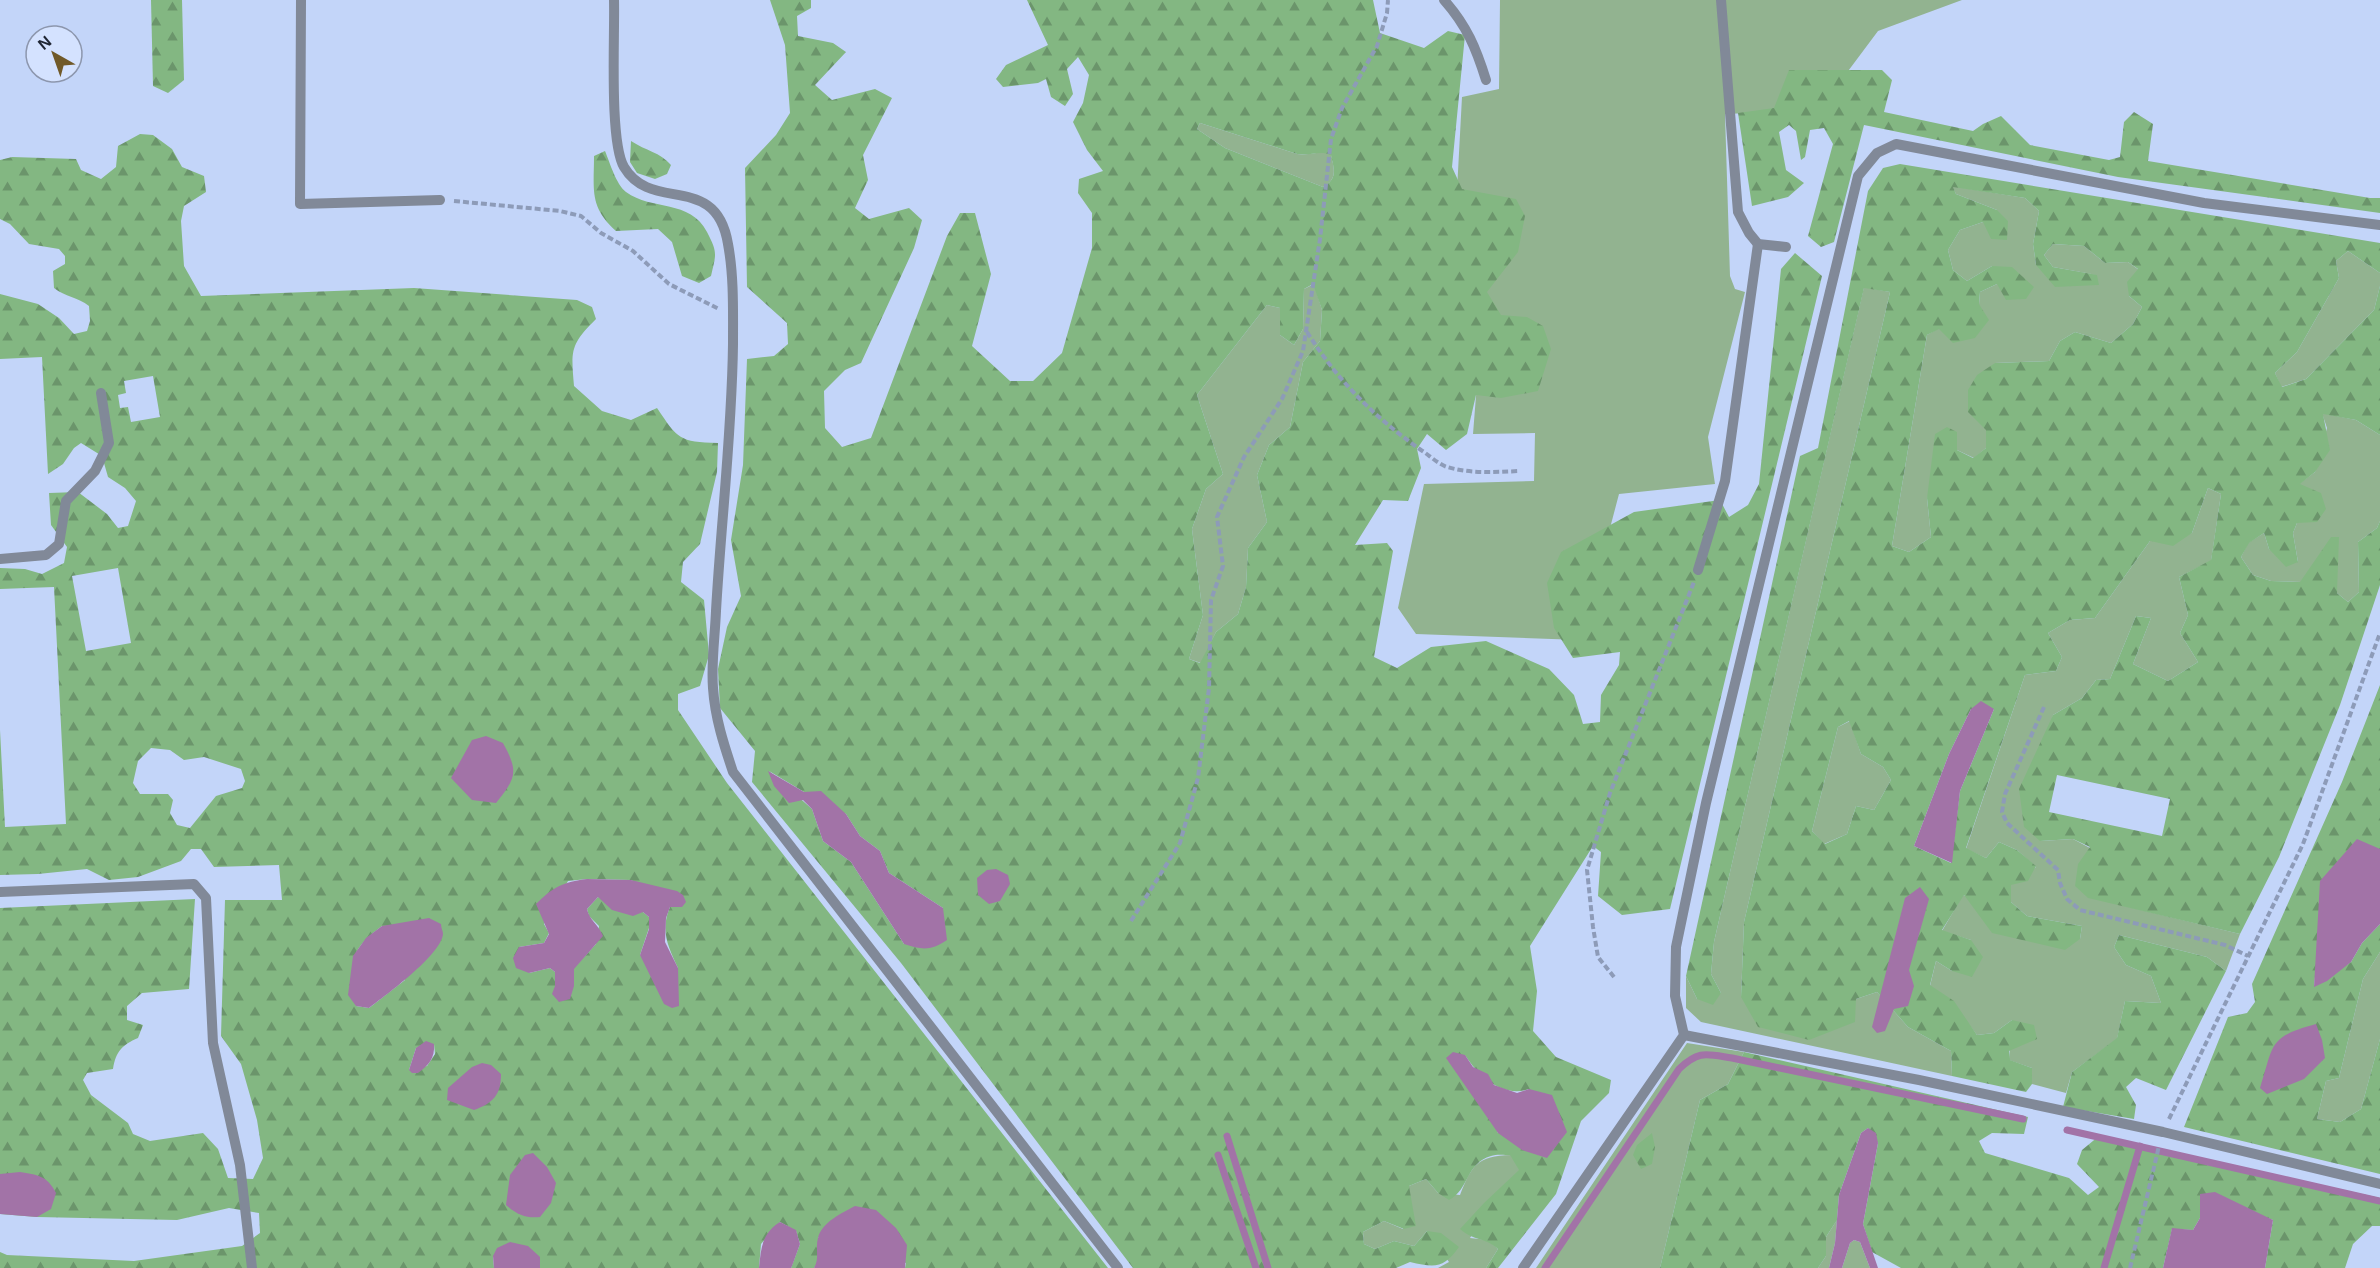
<svg xmlns="http://www.w3.org/2000/svg" width="2380" height="1268" viewBox="0 0 2380 1268" font-family="Helvetica,sans-serif">
<defs>
<pattern id="forest-firs" width="22" height="20" patternUnits="userSpaceOnUse" patternTransform="scale(1.5)"><rect width="22" height="20" fill="#83b782"/><path d="M5 1l3.5 6h-7zM16 11l3.5 6h-7z" fill="#6b956b"/></pattern>
</defs>
<rect width="100%" height="100%" fill="#c3d5f9"/>
<g fill="#92b390">
<polygon points="1500,0 1962,0 1878,31 1819,110 1725,114 1730,276 1735,289 1745,292 1708,437 1715,484 1619,494 1605,547 1608,641 1416,634 1398,608 1424,484 1534,481 1535,433 1473,434 1485,282 1454,246 1462,97 1499,89"/>
<path d="M 1200,123 L 1297,154 C 1311,156 1320,150 1331,154 C 1334,169 1338,179 1323,187 L 1225,148 L 1197,129 Z"/>
<polygon points="1952,186 2025,198 2039,211 2033,244 2036,265 2097,275 2053,267 2044,255 2053,244 2084,246 2105,263 2128,262 2139,270 2129,296 2142,307 2133,324 2111,343 2075,332 2060,341 2049,361 1995,363 1986,430 1986,448 1974,458 1957,450 1927,498 1931,537 1909,552 1892,546 1927,335 1979,304 1980,292 1997,284 1992,266 1967,281 1953,270 1948,250 1960,230 1983,222 1997,210 1956,194"/>
<polygon points="2348,251 2380,273 2380,286 2374,310 2306,379 2281,387 2275,373 2297,352 2339,278 2336,261"/>
<polygon points="1314,284 1322,310 1320,341 1303,362 1290,427 1269,445 1257,475 1267,522 1248,548 1246,587 1238,614 1216,632 1201,663 1189,659 1203,615 1192,529 1206,489 1223,474 1197,395 1267,305 1280,308 1280,335 1294,345 1303,329 1304,289"/>
<polygon points="1864,287 1890,292 1744,922 1741,997 1856,999 1877,992 1908,1027 1951,1051 1952,1076 1701,1022 1686,1008 1686,976 1697,999 1721,993 1711,974 1714,942"/>
<polygon points="2322,413 2356,420 2380,435 2380,521 2377,528 2358,542 2359,592 2348,602 2337,593 2313,566 2301,582 2271,581 2253,575 2241,557 2248,543 2264,533 2269,549 2298,562 2293,533 2297,523 2299,484 2315,472 2327,428"/>
<polygon points="2208,488 2221,494 2211,561 2179,577 2188,615 2180,633 2198,662 2168,681 2133,664 2151,618 2136,616 2110,679 2096,680 2082,698 2053,715 2040,841 2073,839 2090,848 2088,897 2240,934 2226,971 2207,957 2119,935 2114,947 2126,965 2151,976 2161,1003 2125,1001 2117,1039 2072,1072 2066,1093 2032,1084 2032,1068 2009,1060 2012,1020 1994,1033 1977,1035 1968,1023 1930,986 1936,961 1952,971 1971,940 1942,931 1963,895 2080,939 2082,926 2027,916 2011,902 2010,885 2036,867 2017,850 1999,842 1986,858 1966,849 2025,675 2056,671 2062,657 2048,633 2070,620 2095,618 2150,541 2192,533"/>
<polygon points="1850,721 1861,754 1883,767 1891,780 1874,810 1856,806 1847,834 1824,844 1812,831 1838,727"/>
<polygon points="2380,952 2380,1039 2361,1109 2340,1122 2317,1119 2326,1081 2339,1078 2363,979"/>
<polygon points="1687,1043 1744,1052 1728,1084 1700,1100 1660,1268 1536,1268"/>
<path d="M 1511,1155 L 1520,1170 L 1504,1186 L 1470,1238 L 1488,1240 L 1498,1249 L 1486,1268 L 1438,1268 L 1449,1262 L 1427,1231 L 1414,1246 L 1394,1241 L 1375,1249 L 1364,1244 L 1363,1232 L 1384,1221 L 1403,1229 L 1409,1186 L 1426,1179 L 1438,1193 L 1460,1195 C 1472,1165 1477,1156 1511,1155 Z"/>
<polygon points="1837,1220 1835,1243 1829,1268 1818,1268 1826,1256 1826,1237"/>
<polygon points="1854,1240 1860,1242 1870,1268 1842,1268 1850,1243"/>
</g>
<g fill="url(#forest-firs)" fill-rule="evenodd">
<polygon points="151,0 182,0 184,80 168,93 153,86"/>
<path d="M 770,0 L 811,0 L 811,8 L 797,16 L 798,36 L 833,43 L 846,52 L 815,85 L 832,100 L 875,89 L 892,98 L 863,155 L 868,180 L 855,208 L 869,219 L 909,208 L 922,220 L 914,248 L 861,363 L 845,370 L 824,391 L 825,428 L 842,447 L 871,438 L 947,236 L 960,213 L 975,213 L 991,274 L 972,346 L 1010,381 L 1033,381 L 1062,353 L 1092,248 L 1092,213 L 1078,193 L 1079,179 L 1103,171 L 1087,150 L 1073,122 L 1083,103 L 1089,75 L 1078,57 L 1067,69 L 1073,94 L 1065,106 L 1051,97 L 1046,79 L 1038,83 L 1003,87 L 996,79 L 1006,65 L 1048,45 L 1027,0 L 1373,0 L 1380,33 L 1424,48 L 1448,31 L 1465,35 L 1452,167 L 1462,189 L 1516,199 L 1525,216 L 1518,252 L 1487,292 L 1501,315 L 1527,317 L 1543,326 L 1551,349 L 1538,391 L 1501,398 L 1476,395 L 1467,434 L 1446,450 L 1427,434 L 1417,449 L 1421,468 L 1408,501 L 1383,500 L 1355,545 L 1387,543 L 1393,551 L 1374,657 L 1397,668 L 1431,647 L 1486,641 L 1549,669 L 1574,695 L 1583,724 L 1600,722 L 1601,695 L 1619,665 L 1620,652 L 1573,658 L 1554,628 L 1547,583 L 1561,552 L 1634,512 L 1720,500 L 1729,517 L 1748,505 L 1759,484 L 1781,269 L 1795,253 L 1822,276 L 1670,909 L 1622,915 L 1598,896 L 1601,852 L 1593,846 L 1530,946 L 1537,991 L 1533,1031 L 1556,1057 L 1611,1080 L 1609,1093 L 1581,1121 L 1556,1194 L 1498,1268 L 1486,1268 L 1498,1249 C 1485,1237 1473,1241 1460,1229 L 1484,1203 L 1519,1170 L 1510,1155 C 1505,1155 1496,1154 1491,1156 C 1466,1163 1469,1190 1449,1200 L 1438,1193 L 1426,1179 L 1409,1186 L 1416,1226 L 1404,1229 L 1384,1221 L 1363,1232 L 1364,1244 L 1375,1249 L 1394,1241 L 1414,1246 L 1427,1231 L 1441,1233 L 1459,1247 C 1444,1268 1436,1268 1410,1262 L 1396,1268 L 1133,1268 L 901,963 L 752,782 L 755,751 L 720,708 L 718,669 L 727,627 L 741,596 L 731,540 L 743,465 L 747,359 L 774,356 L 788,344 L 787,323 L 747,287 L 745,168 L 776,135 L 790,113 L 785,45 ZM 1200,123 L 1297,154 C 1311,156 1320,150 1331,155 C 1334,169 1338,179 1323,187 L 1225,148 L 1197,129 ZM 1313,284 L 1322,310 L 1320,341 L 1303,362 L 1290,427 L 1269,445 L 1257,475 L 1267,522 L 1248,548 L 1246,587 L 1238,614 L 1216,632 L 1200,663 L 1189,659 L 1203,615 L 1192,529 L 1206,489 L 1223,474 L 1197,395 L 1267,305 L 1280,308 L 1280,335 L 1294,345 L 1303,329 L 1304,289 ZM 769,771 L 804,792 L 846,814 L 860,836 L 880,851 L 889,873 L 943,908 L 904,944 L 851,862 L 823,841 L 812,809 ZM 1465,1055 C 1479,1077 1503,1098 1529,1089 L 1498,1133 Z"/>
<polygon points="1789,70 1882,70 1892,80 1884,112 1973,131 1983,124 2001,116 2030,145 2109,160 2120,157 2124,122 2134,112 2153,124 2148,161 2370,198 2380,198 2380,213 2118,177 1864,125 1834,242 1821,247 1808,236 1833,144 1824,128 1810,130 1805,157 1801,160 1796,131 1789,125 1779,132 1786,170 1804,183 1788,197 1752,206 1738,113 1774,108"/>
<path d="M 140,134 L 153,135 L 172,149 L 182,167 L 204,176 L 206,192 L 184,206 L 181,221 L 184,266 L 201,296 L 414,288 L 577,300 L 592,307 L 596,319 C 570,345 571,350 574,386 L 602,411 L 631,420 L 657,408 C 678,439 679,442 718,443 L 717,472 L 700,544 L 683,562 L 681,582 L 704,600 L 709,655 L 700,686 L 678,694 L 678,710 L 727,783 L 1108,1268 L 905,1268 L 906,1263 L 818,1237 L 818,1262 L 814,1268 L 791,1268 L 800,1244 L 796,1231 L 780,1222 L 761,1244 L 759,1268 L 540,1268 L 540,1257 L 493,1256 L 494,1268 L 0,1268 L 0,1252 L 7,1255 L 134,1261 L 242,1246 L 260,1233 L 259,1213 L 229,1208 L 177,1220 L 37,1217 L 0,1214 L 0,908 L 195,899 L 189,989 L 142,993 L 127,1006 L 127,1020 L 143,1025 L 138,1038 C 122,1045 116,1051 113,1069 L 87,1073 L 83,1080 L 91,1095 L 128,1123 L 133,1134 L 150,1141 L 203,1133 L 218,1149 L 228,1178 L 253,1179 L 263,1158 L 257,1120 L 241,1064 L 221,1036 L 225,900 L 282,900 L 279,865 L 214,867 L 201,849 L 191,849 L 181,861 L 138,877 L 109,880 L 87,869 L 38,874 L 0,875 L 0,730 L 5,827 L 66,824 L 54,587 L 0,589 L 0,568 L 25,569 L 42,574 L 64,563 L 67,547 L 51,525 L 49,493 L 78,492 L 107,514 L 118,528 L 128,526 L 136,501 L 125,488 L 108,477 L 102,456 L 81,443 L 74,448 L 63,464 L 48,474 L 42,357 L 0,359 L 0,294 L 38,304 L 59,318 L 74,334 L 87,331 L 90,321 L 89,306 C 78,297 65,297 54,288 L 53,271 L 65,264 L 65,256 L 59,249 L 29,244 L 10,224 L 0,219 L 0,160 L 12,157 L 76,159 L 81,170 L 101,179 L 116,167 L 118,146 ZM 153,376 L 160,417 L 131,422 L 128,407 L 120,408 L 118,395 L 126,393 L 124,381 ZM 118,568 L 131,643 L 86,651 L 72,576 ZM 151,748 L 170,750 L 184,760 L 204,757 L 241,769 L 245,781 L 242,788 L 216,796 L 190,828 L 177,825 L 170,813 L 173,800 L 168,794 L 140,794 L 133,783 L 138,761 ZM 587,879 L 631,880 L 682,907 L 670,907 C 660,930 668,947 678,968 L 640,955 L 649,928 L 649,917 L 643,912 L 598,897 L 587,909 L 589,916 L 599,926 L 596,944 L 573,969 L 574,986 L 555,986 L 555,972 L 550,968 L 529,973 L 519,947 L 544,943 L 549,933 L 544,924 L 568,881 ZM 382,926 L 405,980 L 369,1008 L 356,1006 C 353,964 344,954 382,926 ZM 434,1044 L 435,1054 L 427,1066 L 409,1070 L 416,1048 Z"/>
<path d="M 631,141 C 646,151 660,152 671,165 L 667,174 L 655,179 L 637,173 L 630,162 Z"/>
<path d="M 605,151 C 610,163 616,184 626,192 C 652,211 690,199 707,232 C 718,253 716,254 711,276 L 699,283 L 682,276 L 672,242 L 658,229 L 616,231 C 589,207 594,190 594,156 Z"/>
<path d="M 1900,164 L 2380,243 L 2380,273 L 2348,251 L 2336,261 L 2339,278 L 2297,352 L 2275,373 L 2282,387 L 2306,379 L 2374,310 L 2380,286 L 2380,435 L 2356,420 L 2323,414 L 2330,450 L 2315,472 L 2300,484 L 2321,493 L 2326,509 L 2317,522 L 2297,523 L 2293,533 L 2298,562 L 2286,567 L 2269,549 L 2264,533 L 2249,543 L 2241,557 L 2253,575 L 2271,581 L 2300,582 L 2331,537 L 2339,537 L 2337,593 L 2348,602 L 2359,592 L 2358,542 L 2377,528 L 2380,521 L 2380,585 L 2340,705 L 2279,857 L 2240,934 L 2088,898 L 2075,886 L 2078,864 L 2090,847 L 2073,839 L 2040,841 L 2024,827 L 2019,789 L 2053,715 L 2082,698 L 2096,680 L 2110,679 L 2136,616 L 2151,618 L 2133,664 L 2168,681 L 2198,662 L 2180,633 L 2188,615 L 2179,577 L 2211,560 L 2221,494 L 2208,488 L 2192,533 L 2173,546 L 2150,541 L 2095,618 L 2070,620 L 2048,633 L 2062,657 L 2056,671 L 2025,675 L 1966,848 L 1986,858 L 1999,842 L 2017,850 L 2036,866 L 2028,881 L 2011,885 L 2011,902 L 2027,916 L 2082,926 L 2080,939 L 2065,950 L 1992,933 L 1964,895 L 1942,930 L 1971,940 L 1983,957 L 1972,977 L 1952,971 L 1936,961 L 1930,985 L 1954,1001 L 1977,1035 L 1994,1033 L 2012,1020 L 2034,1025 L 2037,1039 L 2009,1051 L 2010,1060 L 2032,1068 L 2032,1084 L 2026,1092 L 1952,1076 L 1951,1051 L 1908,1027 L 1877,992 L 1856,999 L 1855,1022 L 1809,1040 L 1758,1027 L 1741,997 L 1744,922 L 1890,292 L 1864,288 L 1714,942 L 1711,974 L 1721,993 L 1713,1005 L 1697,999 L 1686,976 L 1800,456 L 1818,448 L 1868,191 L 1883,168 ZM 1953,187 L 2025,198 L 2039,211 L 2033,244 L 2036,265 L 2055,287 L 2099,285 L 2097,275 L 2053,267 L 2044,255 L 2053,244 L 2084,246 L 2105,263 L 2128,262 L 2138,269 L 2127,282 L 2129,296 L 2142,307 L 2133,324 L 2111,343 L 2075,332 L 2060,341 L 2049,361 L 1995,363 L 1977,375 L 1968,390 L 1968,412 L 1986,430 L 1986,448 L 1973,458 L 1957,450 L 1957,432 L 1947,427 L 1935,434 L 1927,498 L 1931,537 L 1909,552 L 1892,546 L 1927,335 L 1939,329 L 1953,343 L 1975,338 L 1989,320 L 1979,304 L 1980,292 L 1997,284 L 2006,300 L 2026,299 L 2034,287 L 2012,267 L 1992,266 L 1967,281 L 1953,270 L 1948,250 L 1960,230 L 1983,222 L 1991,239 L 2007,240 L 2008,221 L 1997,210 L 1956,194 ZM 1971,709 L 1994,709 L 1960,791 L 1951,863 L 1914,846 L 1949,754 ZM 1849,721 L 1861,754 L 1883,767 L 1891,780 L 1874,810 L 1856,806 L 1847,834 L 1825,844 L 1812,831 L 1838,727 ZM 2057,775 L 2170,799 L 2162,836 L 2049,812 Z"/>
<polygon points="2380,685 2380,849 2318,949 2314,986 2351,962 2362,943 2380,924 2380,952 2363,979 2339,1078 2326,1081 2317,1119 2340,1122 2361,1109 2380,1039 2380,1174 2184,1127 2228,1017 2247,1013 2255,1002 2252,984 2342,782"/>
<polygon points="2119,935 2207,957 2226,971 2166,1090 2136,1078 2126,1087 2136,1105 2134,1119 2063,1107 2072,1072 2117,1038 2125,1001 2161,1003 2151,976 2126,965 2114,947"/>
<polygon points="1744,1052 2028,1117 2024,1134 1992,1133 1979,1141 1985,1153 2069,1178 2088,1195 2099,1187 2077,1164 2082,1150 2099,1136 2380,1198 2380,1226 2372,1226 2353,1244 2345,1268 2265,1268 2273,1220 2200,1194 2200,1218 2193,1230 2172,1229 2163,1268 1901,1268 1872,1252 1863,1224 1878,1143 1868,1128 1861,1133 1839,1195 1837,1220 1826,1237 1826,1256 1818,1268 1660,1268 1700,1100 1728,1084"/>
<polygon points="1652,1133 1655,1147 1652,1164 1641,1169 1633,1155 1637,1145"/>
</g>
<g fill="#a273a7">
<polygon points="1981,701 1994,709 1960,791 1952,863 1914,846 1949,754 1971,709"/>
<path d="M 486,736 L 503,743 C 519,772 516,778 496,803 L 472,800 L 451,778 L 472,740 Z"/>
<path d="M 768,771 L 804,792 L 821,791 L 846,814 L 860,836 L 880,851 L 889,873 L 943,908 L 947,940 C 931,951 922,950 904,944 L 851,862 L 823,841 L 812,809 L 803,800 L 789,803 L 774,786 Z"/>
<polygon points="2357,839 2380,849 2380,924 2362,943 2351,962 2327,981 2314,987 2320,881"/>
<polygon points="996,869 1008,875 1010,884 1000,901 989,904 978,895 977,878 987,870"/>
<path d="M 587,879 L 631,880 L 677,891 L 683,895 L 686,902 L 682,907 L 670,907 L 666,918 L 665,942 L 678,968 L 679,1006 L 672,1008 L 664,1004 L 640,955 L 649,929 L 649,917 L 643,912 L 633,916 L 612,910 L 598,897 L 587,909 C 589,920 599,925 603,936 L 574,969 L 574,986 L 570,999 L 559,1002 L 552,994 L 555,986 L 555,972 L 550,968 L 529,973 L 516,968 L 513,958 L 519,947 L 544,943 L 549,934 L 536,904 C 553,887 563,882 587,879 Z"/>
<polygon points="1920,887 1929,899 1909,970 1914,986 1908,1006 1894,1009 1885,1031 1877,1033 1872,1027 1905,898"/>
<path d="M 429,918 L 441,924 C 441,928 443,931 443,934 C 441,955 386,995 369,1008 L 356,1006 L 348,995 L 353,956 L 366,938 L 382,926 Z"/>
<path d="M 2316,1024 L 2322,1040 L 2325,1058 L 2304,1079 L 2267,1094 L 2260,1088 C 2274,1044 2268,1037 2316,1024 Z"/>
<path d="M 426,1041 L 434,1044 C 435,1058 429,1065 418,1073 L 412,1073 L 409,1070 L 416,1048 Z"/>
<polygon points="1453,1052 1465,1055 1473,1067 1488,1074 1494,1085 1517,1093 1529,1089 1552,1095 1567,1132 1547,1158 1522,1150 1498,1133 1446,1058"/>
<path d="M 482,1063 L 491,1065 L 501,1074 C 501,1095 493,1103 474,1110 L 447,1100 L 448,1088 L 472,1067 Z"/>
<polygon points="1868,1128 1876,1133 1878,1143 1863,1224 1878,1268 1870,1268 1860,1242 1854,1240 1850,1243 1842,1268 1829,1268 1835,1243 1839,1195 1861,1133"/>
<path d="M 533,1153 L 547,1167 L 556,1183 L 551,1203 L 540,1217 C 525,1218 518,1215 506,1205 L 510,1175 L 525,1155 Z"/>
<path d="M 20,1172 C 37,1175 47,1175 56,1193 L 51,1209 L 37,1217 L 0,1214 L 0,1174 Z"/>
<polygon points="2215,1192 2273,1220 2265,1268 2163,1268 2172,1228 2193,1230 2200,1218 2200,1194"/>
<path d="M 855,1206 L 876,1210 L 896,1228 L 907,1245 L 905,1268 L 814,1268 C 820,1258 815,1249 818,1238 C 822,1222 842,1213 855,1206 Z"/>
<path d="M 780,1222 L 796,1230 L 800,1244 L 792,1266 L 791,1268 L 759,1268 C 761,1248 762,1233 780,1222 Z"/>
<polygon points="510,1242 528,1246 540,1257 540,1268 494,1268 493,1256 497,1248"/>
</g>
<g fill="none" stroke-linecap="round" stroke-linejoin="round">
<g stroke="#a273a7" stroke-width="7">
<polyline points="2067,1130 2380,1201"/>
<polyline points="1227,1136 1268,1268"/>
<polyline points="1218,1155 1256,1268"/>
<path d="M 1545,1268 L 1679,1069 C 1699,1050 1706,1054 1732,1058 L 2023,1119"/>
<polyline points="2104,1268 2140,1146"/>
</g>
<g stroke="#8d9bb8" stroke-width="4" stroke-dasharray="6 3" stroke-linecap="butt">
<polyline points="454,201 560,211 581,216 601,233 633,251 669,284 719,309"/>
<path d="M 1307,332 C 1338,381 1373,416 1421,450 C 1429,455 1438,464 1447,467 C 1472,474 1495,472 1520,471"/>
<polyline points="2044,707 2005,794 2002,812 2007,823 2058,870 2060,883 2067,899 2080,910 2225,945 2248,956"/>
<polyline points="1131,921 1180,843 1198,778 1209,688 1211,600 1223,566 1217,517 1244,457 1282,399 1303,351 1320,239 1331,139 1342,108 1377,46 1387,13 1388,0"/>
<polyline points="1614,977 1598,957 1593,927 1587,870 1610,793 1694,582"/>
<polyline points="2169,1119 2303,844 2380,633"/>
<polyline points="2130,1268 2159,1146"/>
</g>
<g stroke="#818998" stroke-width="10">
<polyline points="301,0 300,204 440,200"/>
<path d="M 614,0 C 615,35 609,141 624,167 C 652,214 716,171 728,244 C 734,276 733,311 733,344 C 732,433 721,522 716,611 C 715,636 711,663 713,688 C 715,718 724,745 733,772 L 1118,1268"/>
<path d="M 1444,0 C 1467,26 1476,48 1486,80"/>
<polyline points="1721,0 1738,212 1749,233 1758,244 1786,247"/>
<polyline points="0,559 46,555 59,544 66,501 95,471 109,443 101,393"/>
<polyline points="1698,570 1725,481 1758,244"/>
<polyline points="0,892 194,884 206,898 213,1043 240,1165 252,1268"/>
<polyline points="1684,1035 1919,1080 2163,1132 2380,1184"/>
<polyline points="1523,1268 1684,1035 1675,996 1676,947 1706,803 1858,176 1877,153 1896,144 2204,203 2380,225"/>
</g>
</g>
<g transform="translate(54 54) rotate(320)"><circle r="28" fill="#d4e2ff" stroke="#8c96ad" stroke-width="1.5"/>
<path d="M0-4.5L10 22L0 15L-10 22Z" fill="#705929"/>
<text y="-9" font-size="16" font-weight="bold" text-anchor="middle" fill="#1f2533">N</text>
</g>
</svg>
